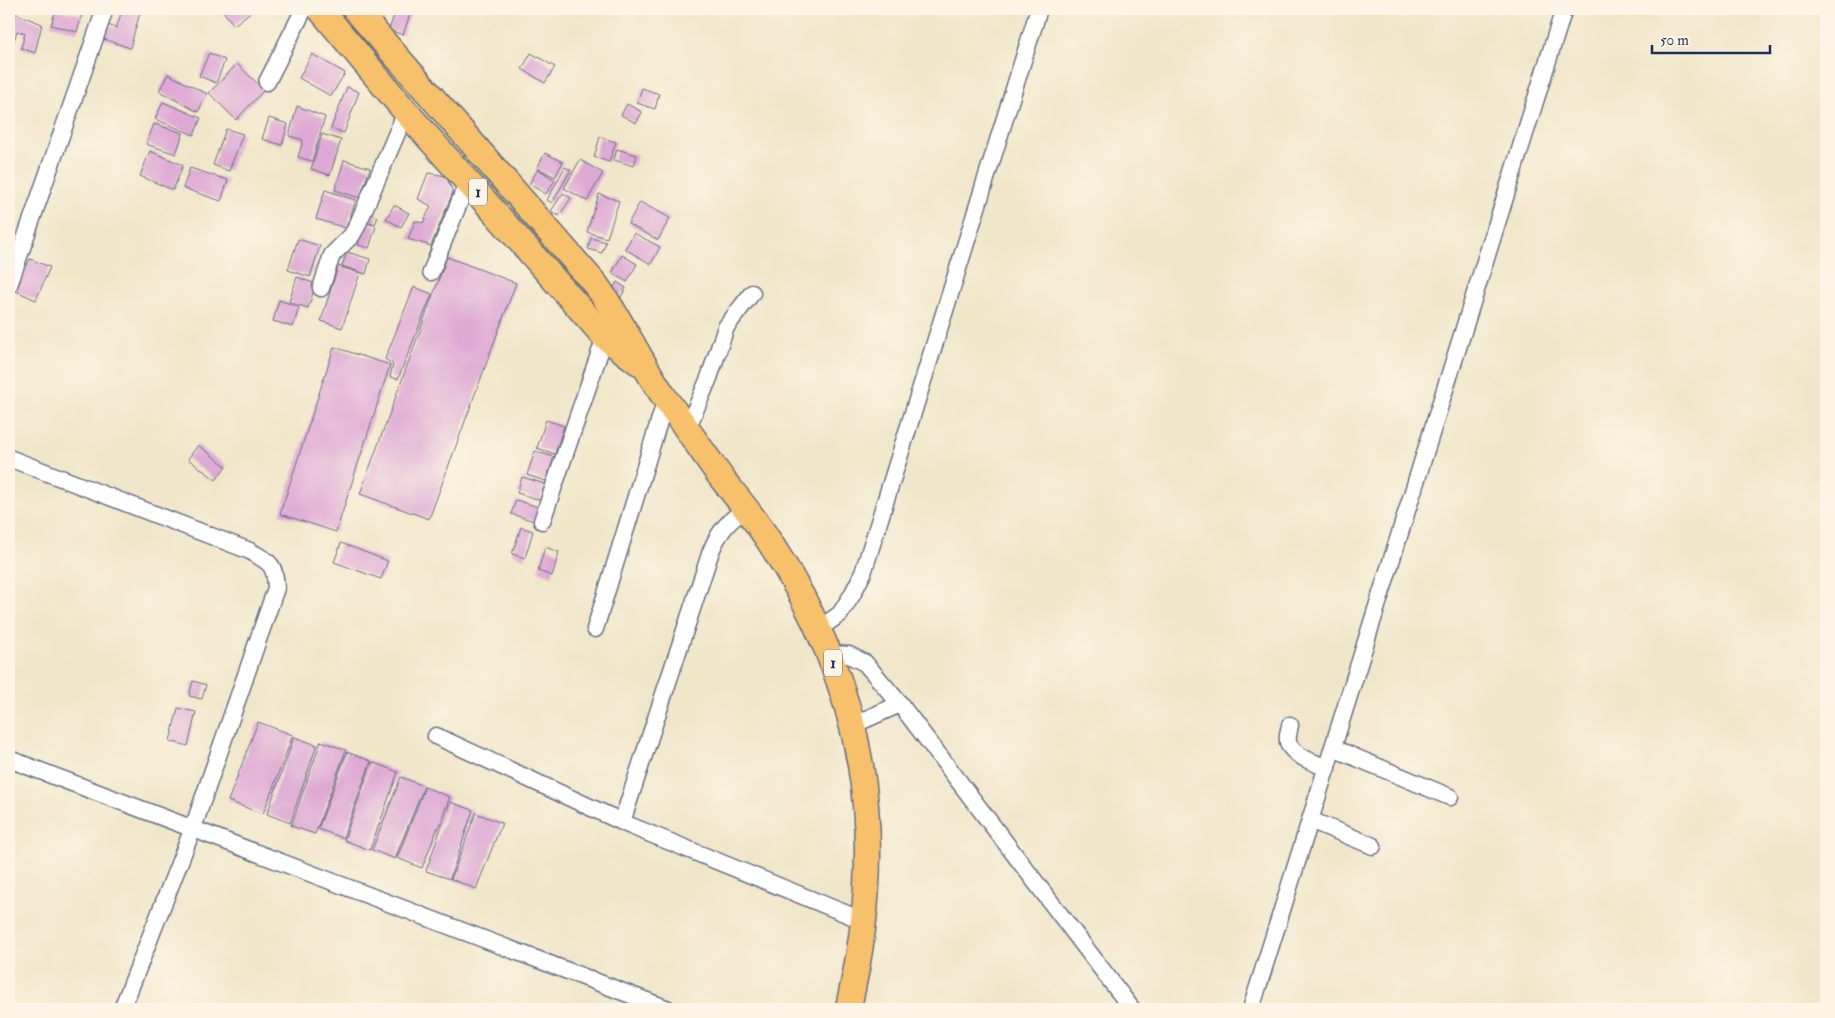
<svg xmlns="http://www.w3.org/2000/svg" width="1835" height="1018" viewBox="0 0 1835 1018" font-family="'IM FELL Double Pica',serif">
<rect width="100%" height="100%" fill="#fcf5e5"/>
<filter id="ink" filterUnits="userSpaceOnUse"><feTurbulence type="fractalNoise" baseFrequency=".02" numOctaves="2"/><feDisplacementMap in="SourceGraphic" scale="10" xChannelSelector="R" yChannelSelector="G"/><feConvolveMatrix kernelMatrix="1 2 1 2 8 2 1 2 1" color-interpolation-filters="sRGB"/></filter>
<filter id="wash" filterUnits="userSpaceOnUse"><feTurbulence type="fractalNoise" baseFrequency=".0096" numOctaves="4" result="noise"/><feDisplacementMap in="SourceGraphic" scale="20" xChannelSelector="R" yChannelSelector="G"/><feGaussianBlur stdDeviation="1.12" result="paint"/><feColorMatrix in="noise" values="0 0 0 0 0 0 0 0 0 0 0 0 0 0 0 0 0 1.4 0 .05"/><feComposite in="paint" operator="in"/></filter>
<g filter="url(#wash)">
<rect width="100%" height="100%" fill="#f0e6c9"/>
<g id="blocks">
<g fill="#dea9d4">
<polygon points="56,9 82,15 77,32 51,25"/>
<polygon points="108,9 141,9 130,48 101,38 105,24 116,28 121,14"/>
<polygon points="221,9 252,9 253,10 234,25"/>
<polygon points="396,9 412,9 403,35 389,30"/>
<polygon points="9,11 42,24 35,53 21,48 25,33 17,31 9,57"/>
<polygon points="209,53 225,60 216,83 199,76"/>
<polygon points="531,53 555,67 545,83 522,69"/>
<polygon points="312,54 345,73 331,96 299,78"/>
<polygon points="237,64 264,90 236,120 209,93"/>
<polygon points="168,74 207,94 198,112 159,91"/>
<polygon points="347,87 359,92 344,133 331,128"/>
<polygon points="642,88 659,94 655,109 637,103"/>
<polygon points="163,102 201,118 194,135 155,119"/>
<polygon points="627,104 642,112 636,123 621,115"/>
<polygon points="297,106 325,117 312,161 298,157 303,140 289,136"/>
<polygon points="269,118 288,124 282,145 262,139"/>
<polygon points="154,124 183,133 176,154 146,144"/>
<polygon points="226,129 243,134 229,171 213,165"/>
<polygon points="322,134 341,140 330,175 311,169"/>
<polygon points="600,137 616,142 609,162 594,157"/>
<polygon points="617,149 637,155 634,166 614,160"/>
<polygon points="150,151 183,165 173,190 140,176"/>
<polygon points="545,153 563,162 555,177 537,168"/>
<polygon points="344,160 370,168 360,198 335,190"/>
<polygon points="580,160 603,173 587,201 564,188"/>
<polygon points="565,167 571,170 552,203 547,200"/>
<polygon points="190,168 228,180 221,201 183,188"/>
<polygon points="538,169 555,180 546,194 529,184"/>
<polygon points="428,173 446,176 453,192 431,246 408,239 415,221 423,223 431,206 418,199"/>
<polygon points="325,190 356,200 346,228 316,219"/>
<polygon points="563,193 571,198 559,216 551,211"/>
<polygon points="599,194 619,201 607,238 587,232"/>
<polygon points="640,202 670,218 658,240 628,224"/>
<polygon points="394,205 409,213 401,227 386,219"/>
<polygon points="368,213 378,217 375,224 366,220"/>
<polygon points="365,222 376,226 369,248 358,245"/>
<polygon points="634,233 660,247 651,264 625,249"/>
<polygon points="591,238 606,242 602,253 588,249"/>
<polygon points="298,239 320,246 310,277 288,270"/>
<polygon points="347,252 370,259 366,274 342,266"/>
<polygon points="622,255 637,264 627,282 612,273"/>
<polygon points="447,257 516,283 429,519 360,494"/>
<polygon points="30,259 50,267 36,300 16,291 21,279 15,276 22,263 27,265"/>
<polygon points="338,266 360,273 342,328 321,321"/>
<polygon points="297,277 316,284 308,308 289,302"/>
<polygon points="617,282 626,288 621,297 611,292"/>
<polygon points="414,287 432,294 398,379 390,377 393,364 385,359"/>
<polygon points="279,300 299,307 293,327 273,321"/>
<polygon points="334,347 390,365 336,532 280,514"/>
<polygon points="546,420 564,426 555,454 537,448"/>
<polygon points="198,445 226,466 216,480 188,459"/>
<polygon points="535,451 554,457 546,481 527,475"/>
<polygon points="522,477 545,484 540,500 517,493"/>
<polygon points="516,500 538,507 534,521 511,514"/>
<polygon points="521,527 533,531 525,558 512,554"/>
<polygon points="341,543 388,561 381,579 334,562"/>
<polygon points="545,547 559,552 552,576 538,571"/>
<polygon points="193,681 206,685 202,699 189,696"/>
<polygon points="178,708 196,712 188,746 170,741"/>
<polygon points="258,722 293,735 263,814 228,801"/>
<polygon points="294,737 317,745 290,823 267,814"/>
<polygon points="321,741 346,750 315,834 291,826"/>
<polygon points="347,752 371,761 343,838 318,829"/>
<polygon points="372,762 398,772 370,850 344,840"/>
<polygon points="401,777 424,786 395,859 372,850"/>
<polygon points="425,787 450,797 422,868 397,858"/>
<polygon points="450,802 473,810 450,879 426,871"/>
<polygon points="476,813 502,823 476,889 451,879"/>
</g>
</g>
</g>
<g filter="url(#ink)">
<use href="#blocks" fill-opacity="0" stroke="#666f83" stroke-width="1"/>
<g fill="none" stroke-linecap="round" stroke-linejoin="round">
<g stroke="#666f83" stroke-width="19">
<g id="minor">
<polyline points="370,26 377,9"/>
<polyline points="267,82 304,9"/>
<polyline points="431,272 468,181"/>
<polyline points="9,285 105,9"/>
<polyline points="321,288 332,255 352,235 357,226 406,112"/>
<polyline points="687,429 709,378 726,327 752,293"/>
<path d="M 9,458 L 250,551 C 270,563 275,563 276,588 L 193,828 L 122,1009"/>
<polyline points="542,521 605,337"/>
<polyline points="820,628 840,614 852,595 863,573 1039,9"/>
<polyline points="595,629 666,399"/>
<polyline points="831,654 849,655 865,663 900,704 1132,1009"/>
<polyline points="853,725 900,704"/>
<path d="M 1290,725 C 1289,731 1286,739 1289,745 C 1296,757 1315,763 1327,768"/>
<polyline points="436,736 631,826 864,921"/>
<polyline points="1333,748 1450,797"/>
<polyline points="9,759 668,1009"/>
<polyline points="1310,820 1373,846"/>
<path d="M 622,822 L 711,551 C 719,532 729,519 747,509"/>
<polyline points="1251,1009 1564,9"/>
</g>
</g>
<g stroke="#666f83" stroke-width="28">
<g id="highway">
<polyline points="320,9 406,112 605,337 638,362"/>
<path d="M 355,9 L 596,285 C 623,322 641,364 667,401 C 686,427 704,454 723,480 C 739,500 755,519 769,541 C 867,690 889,836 848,1009"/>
</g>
</g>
<use href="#minor" stroke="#fff" stroke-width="16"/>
<use href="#highway" stroke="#f7c06b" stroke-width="25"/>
</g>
</g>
<g text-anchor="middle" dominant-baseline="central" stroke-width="4.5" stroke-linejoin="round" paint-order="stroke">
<g fill="#fcf5e5" stroke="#5e6a86" stroke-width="1">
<rect x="469" y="178.5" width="18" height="27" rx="4"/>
<rect x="824" y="649.5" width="18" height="27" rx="4"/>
</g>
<g font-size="16" font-weight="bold" fill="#1b2f5e">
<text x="478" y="192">1</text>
<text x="833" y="663">1</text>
</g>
</g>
<rect width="1835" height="1018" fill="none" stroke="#fcf5e5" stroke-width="30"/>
<path d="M1652 45v8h118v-8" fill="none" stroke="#1b2f5e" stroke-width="2.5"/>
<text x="1660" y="45" font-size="15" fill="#1b2f5e" stroke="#fcf5e5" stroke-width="4" paint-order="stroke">50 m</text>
</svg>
